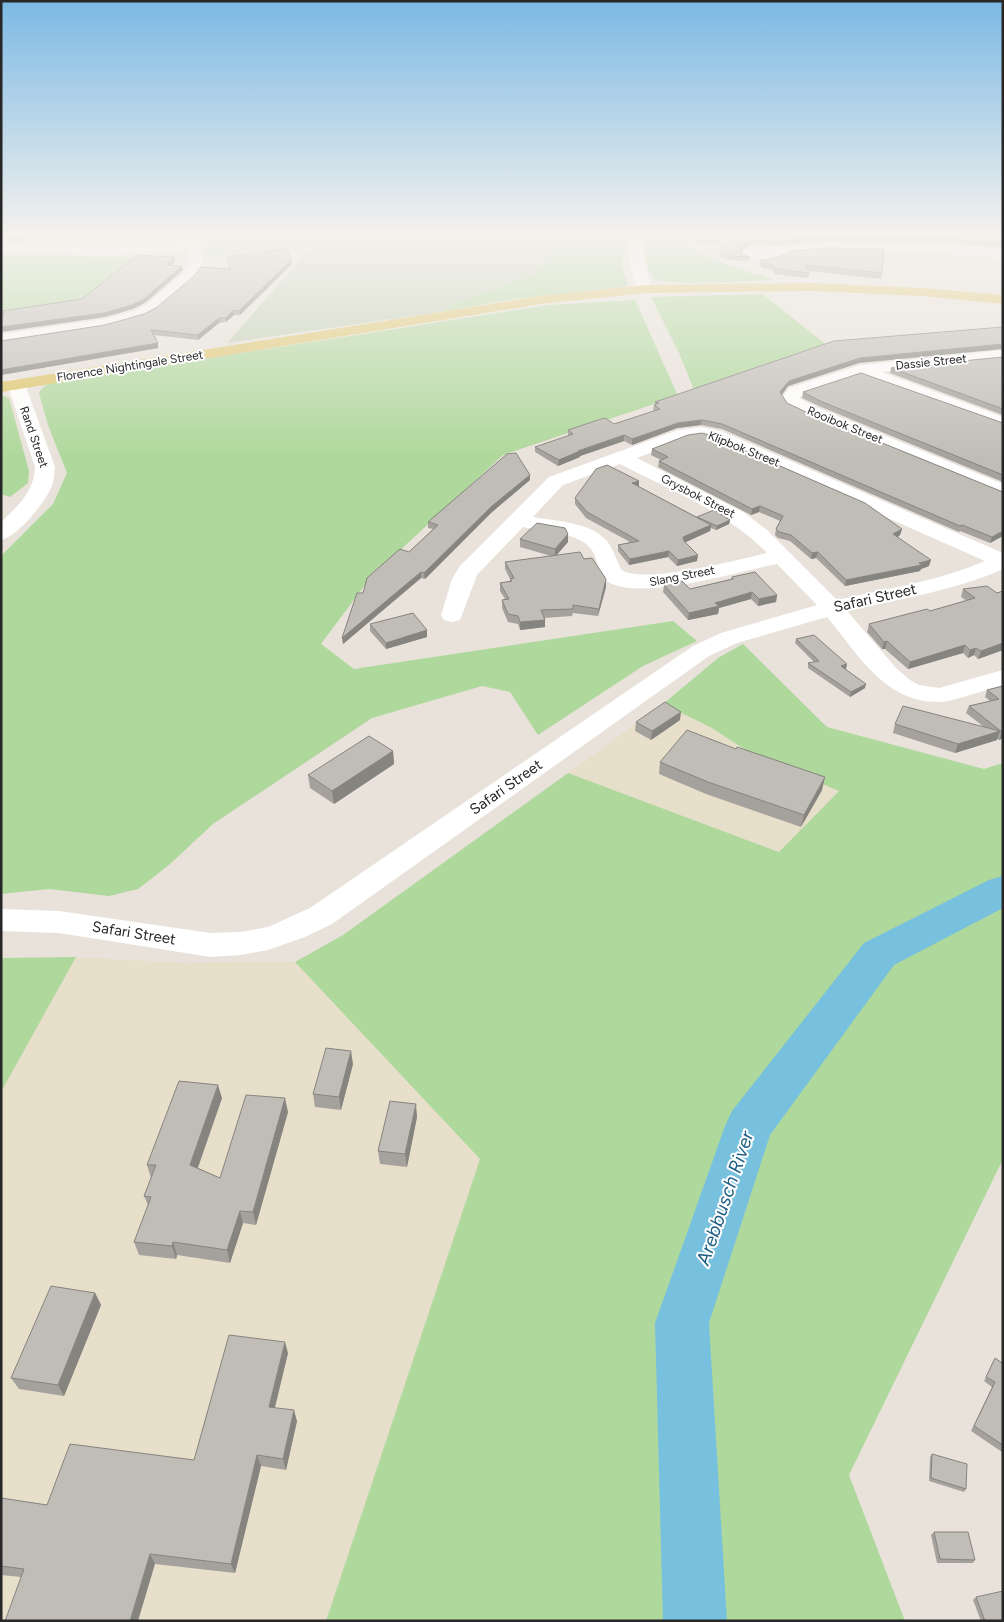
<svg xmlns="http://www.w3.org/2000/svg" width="1004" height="1622" viewBox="0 0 1004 1622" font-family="Figtree,sans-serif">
<rect width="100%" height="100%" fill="#e8e2da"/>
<g fill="#e8dfcb">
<polygon points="663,704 712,728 753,755 839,791 779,852 568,773"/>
<polygon points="76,957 183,963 295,962 480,1159 326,1621 1,1621 1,1092"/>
</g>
<g fill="#afd89c">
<polygon points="200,232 320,232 311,248 206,256"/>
<polygon points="575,232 623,232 623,268 628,285 621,287 515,299 440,312 462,301 534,274"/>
<path d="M 647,232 L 675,232 C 687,256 752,272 776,280 C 755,280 665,288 653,277 C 643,266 644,245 647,232 Z"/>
<polygon points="1,255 136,257 86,302 1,314"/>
<polygon points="762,294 827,345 694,390 679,353 651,297"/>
<path d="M 635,300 L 678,396 L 503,455 L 371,577 L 321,644 L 354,669 L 673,621 L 697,641 L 643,666 L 538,735 L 510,692 L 482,686 L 372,718 L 213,824 L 169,865 L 138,889 L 109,896 L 49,889 L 1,894 L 1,556 L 53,504 L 67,473 L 48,425 L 39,393 C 44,383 53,383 63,381 L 548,305 Z"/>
<polygon points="1,395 9,398 29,471 28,483 10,497 1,494"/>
<polygon points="743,644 827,727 984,769 1003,763 1003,888 877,953 747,1125 680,1323 693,1621 326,1621 480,1159 295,962 343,935 568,773 779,852 839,791 753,755 712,728 663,704 718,658"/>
<polygon points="1003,890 1003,1159 849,1475 905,1621 695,1621 682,1323 749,1126 879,954"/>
<polygon points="76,957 1,1092 1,958"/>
</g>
<polygon fill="#c0cfb3" points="320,232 575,232 534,274 462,301 440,312 227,343 311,248"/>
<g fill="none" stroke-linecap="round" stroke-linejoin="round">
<polygon fill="#78c1de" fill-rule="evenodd" points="1003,876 1003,908 894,965 770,1135 709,1323 727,1621 663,1621 655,1323 725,1126 732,1111 864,943 989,880"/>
<g fill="#fff" fill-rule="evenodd">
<polygon points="181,232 195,232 202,254 202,267 192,280 156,311 144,317 106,328 1,344 1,334 105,319 134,311 146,305 182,274 188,267 187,249 110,255 1,252 1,244 110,247 184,241"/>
<path d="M 630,232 L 644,232 L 644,261 L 652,289 L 650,292 L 640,292 C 629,275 627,251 630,232 Z"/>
<path d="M 813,243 L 955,245 L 1003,250 L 1003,258 L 939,253 L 826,251 L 786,254 L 784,258 L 764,263 L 743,257 L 741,254 C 751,240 763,246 777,247 C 788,247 801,244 813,243 ZM 757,252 L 767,253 L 769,253 L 764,255 Z"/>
<polygon points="1003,350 1003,360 882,372 1003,417 1003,428 860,376 801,396 799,398 818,408 1003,484 1003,497 806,416 787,407 781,398 789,388 860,365"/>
<path d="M 16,379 L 22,380 L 25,384 L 55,467 C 54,474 54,480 52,486 C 45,503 18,536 1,540 L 1,522 C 18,506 34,492 35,467 L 7,384 L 10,380 Z"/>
<path d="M 701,427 L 721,431 L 1003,553 L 1003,569 C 954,591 899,599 847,611 L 896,668 L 910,680 L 919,685 L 939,688 L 1003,670 L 1003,685 C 987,689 953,702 939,702 C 885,703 858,654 827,617 L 737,643 L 709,656 L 332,924 L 305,937 L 268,950 L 240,955 L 211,957 L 59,933 L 1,931 L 1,909 L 59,911 L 211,933 L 240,932 L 268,927 L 310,908 L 693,646 L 721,633 L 817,605 L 777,564 C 737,572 649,599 612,584 C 597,578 599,559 591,549 C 578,532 542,531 523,527 L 477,575 L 460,620 L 452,622 L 444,620 L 441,615 L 452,579 L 460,566 L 549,477 L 678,430 ZM 701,437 L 709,439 L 985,561 C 939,581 886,589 837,600 L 767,530 L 745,513 L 637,458 L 687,439 ZM 620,464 C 670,490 727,512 767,553 C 741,559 638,586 621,569 C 616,560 614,550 607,541 C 591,522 555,521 533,517 L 563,485 Z"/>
</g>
<polygon fill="#dec569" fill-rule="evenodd" points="813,283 922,288 1003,295 1003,304 922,296 813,291 645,293 541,304 1,392 1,382 541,296 645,285"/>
</g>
<g fill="#a5a29d">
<polygon points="1,232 42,232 17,242 1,240"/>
<polygon points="694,232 1003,232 1003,248 955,243 813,241 777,245 753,244 744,248 741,252 743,255 750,257 749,261 726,260 726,258 721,258 719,244 698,244"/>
<polygon points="227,257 291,260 292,264 240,315 234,315 226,322 219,323 198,340 154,335 158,343 158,348 1,375 1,341 105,325 144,314 230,269"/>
<polygon points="761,259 765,260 882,273 881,279 808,271 809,273 808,278 774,274 773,270 762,268 760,264"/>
<polygon points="1003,357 1003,415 890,373 891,368"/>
<polygon points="859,363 788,386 782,395 787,403 1003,536 990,543 960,531 959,532 722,429 701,425 677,428 632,445 624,441 580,456 580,457 558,466 535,452 535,447 568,436 568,430 614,424 653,411 654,405 655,405 655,402"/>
<polygon points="803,392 1003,423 1003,482 819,406 802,398"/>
<polygon points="652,449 902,529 900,535 898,537 929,566 921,569 920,571 845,586 816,558 811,559 790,541 778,538 775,535 776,529 780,521 759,512 751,515 658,467 659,461 661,460 651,455"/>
<polygon points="530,475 530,480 492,512 425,579 421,578 343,644 363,593 409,552 433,529 428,528 428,522"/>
<polygon points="639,481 639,487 697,517 730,520 729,524 716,530 711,528 710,531 685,542 697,561 677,566 668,557 629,565 618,551 618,545 630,542 586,518 575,504 575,498"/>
<polygon points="520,539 568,542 556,555 584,559 606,587 598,616 573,613 572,616 544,618 545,620 545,627 520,630 518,624 508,622 502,608 502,600 505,599 500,591 500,583 510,581 510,579 505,569 505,562 551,556 520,547"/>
<polygon points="732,577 777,595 776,602 758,606 751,599 719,608 718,614 688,620 663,592 664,585 690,589 731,579"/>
<polygon points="963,589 997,593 1003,591 1003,650 978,659 974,655 968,658 963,653 908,669 885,649 882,649 867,632 869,624 930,611 967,601 961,597"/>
<polygon points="370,624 427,637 386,649 370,631"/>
<polygon points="796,639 847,664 845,669 865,688 850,697 808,668 808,663 814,662 795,643"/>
<polygon points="1003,686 1003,738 999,740 997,738 997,740 955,753 893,733 895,724 984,727 966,713 969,706 990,701 985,697 987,690"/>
<polygon points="680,720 651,740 635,731 636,722"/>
<polygon points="393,751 394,764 334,804 310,788 308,775"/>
<polygon points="660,762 822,790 801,827 706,794 659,774"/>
<polygon points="353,1064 341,1110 315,1107 313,1094"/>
<polygon points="222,1098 198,1168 220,1178 288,1112 256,1225 243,1223 230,1263 177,1255 176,1259 139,1255 134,1242 148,1205 144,1196 151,1178 147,1165"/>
<polygon points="417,1117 407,1167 380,1164 378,1151"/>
<polygon points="95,1293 101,1305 64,1396 19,1389 11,1378"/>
<polygon points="288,1353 275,1408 297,1421 286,1470 261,1466 235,1573 155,1564 21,1577 1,1575 1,1498 47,1505 194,1460"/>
<polygon points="995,1358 1002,1363 1003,1361 1002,1452 971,1431 992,1387 984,1381"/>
<polygon points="932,1454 966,1489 964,1492 929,1481 930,1457"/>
<polygon points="934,1532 975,1560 973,1563 937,1563 931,1535"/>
<polygon points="976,1597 1003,1621 981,1621 973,1600"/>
</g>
<g fill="#86847f">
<polygon points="34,232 42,232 17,242 16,239"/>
<polygon points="63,232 63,236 45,237 44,234"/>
<polygon points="814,237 813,241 777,245 778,241"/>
<polygon points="753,240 753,244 744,248 739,254 740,250 744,244"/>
<polygon points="174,257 175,261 168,269 167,265"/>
<polygon points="291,260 292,264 240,315 239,311"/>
<polygon points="182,266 183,270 145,303 133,309 105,317 1,332 1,327"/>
<polygon points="233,310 234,315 226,322 226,318"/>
<polygon points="219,318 219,323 198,340 198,335"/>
<polygon points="158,343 158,348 1,375 1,370"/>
<polygon points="1003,344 1003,349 859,363 788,386 779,398 780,392 789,381 860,358"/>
<polygon points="702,420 701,425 677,428 632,445 632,439 678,423"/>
<polygon points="624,435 624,441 580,456 580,457 558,466 559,460 578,451"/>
<polygon points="530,475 530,480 492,512 425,579 424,573 492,506"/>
<polygon points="639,481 639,487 632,483"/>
<polygon points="760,506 759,512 751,515 752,509"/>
<polygon points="730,520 729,524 716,530 717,526"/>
<polygon points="711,525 710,531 682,544 683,537"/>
<polygon points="902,529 900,535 892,540 893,534"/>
<polygon points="1003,531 1003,536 990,543 992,537"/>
<polygon points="568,534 568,542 555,557 555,549"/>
<polygon points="669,551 668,557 629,565 630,559"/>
<polygon points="818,552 816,558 811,559 812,553"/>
<polygon points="698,555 697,561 677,566 678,560"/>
<polygon points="931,560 929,566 921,569 920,571 845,586 846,580"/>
<polygon points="421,572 421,578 343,644 342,638"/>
<polygon points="606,579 606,587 598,616 599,609"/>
<polygon points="752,592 751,599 719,608 718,614 688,620 689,613 715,603"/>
<polygon points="777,595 776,602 758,606 759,599"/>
<polygon points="545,620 545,627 520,630 520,622"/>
<polygon points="427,630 427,637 386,649 386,643"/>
<polygon points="887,641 885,649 882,649 884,642"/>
<polygon points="1003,643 1003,650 978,659 981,651"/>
<polygon points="965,645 963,653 908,669 910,662"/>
<polygon points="976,648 974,655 968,658 970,650"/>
<polygon points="847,664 846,669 840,670 841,666"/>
<polygon points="866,684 865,688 850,697 851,692"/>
<polygon points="681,712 680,720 651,740 652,731"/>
<polygon points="1000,731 997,740 955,753 958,744"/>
<polygon points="1002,732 1003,732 1003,738 999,740"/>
<polygon points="393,751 394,764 334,804 332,791"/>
<polygon points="825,777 822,790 801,827 804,815"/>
<polygon points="351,1051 353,1064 341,1110 339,1097"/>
<polygon points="218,1085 222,1098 194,1178 190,1165"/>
<polygon points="285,1098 288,1112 256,1225 253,1212"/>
<polygon points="416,1104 417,1117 407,1167 405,1154"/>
<polygon points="240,1211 243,1223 230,1263 227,1250"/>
<polygon points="173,1242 177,1255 176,1259 172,1246"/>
<polygon points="95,1293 101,1305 64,1396 58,1385"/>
<polygon points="285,1342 288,1353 272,1418 269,1407"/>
<polygon points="294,1410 297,1421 286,1470 283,1459"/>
<polygon points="257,1455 261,1466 235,1573 231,1564"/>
<polygon points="150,1554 155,1564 138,1621 130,1621"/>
</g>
<g fill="#c0bcb6" stroke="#86847f">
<polygon points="1,232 34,232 16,239 1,237"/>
<polygon points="44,232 62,232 62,233 44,234"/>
<polygon points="695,232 1003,232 1003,244 956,239 814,237 778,241 753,240 744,244 740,250 743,255 750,257 727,256 726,254 722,254 719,240 698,240"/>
<polygon points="827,248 884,249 882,273 806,265 809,273 774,269 773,265 762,263 761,259 765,260 785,255 788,251"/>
<polygon points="287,249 291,260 239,311 233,310 226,318 219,318 198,335 151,330 158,343 1,370 1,341 105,325 144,314 156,308 193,277 201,267 230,269 227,257"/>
<polygon points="137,255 174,257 167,265 182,266 144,299 132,305 104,313 1,327 1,315 4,315 3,311 82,299"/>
<polygon points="1003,327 1003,344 860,358 789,381 780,392 787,403 806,412 1003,492 1003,531 992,537 962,525 960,526 722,424 702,420 678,423 632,439 624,435 578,451 580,451 559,460 535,447 573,434 568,430 598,420 605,418 614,424 660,409 654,405 659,403 655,402 834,341"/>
<polygon points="1003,357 1003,409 891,368"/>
<polygon points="861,373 1003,423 1003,475 820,401 803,392"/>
<polygon points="702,433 709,435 865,503 902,529 893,534 931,560 919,563 922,565 846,580 818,552 812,553 791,535 779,532 776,529 783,516 760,506 752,509 659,461 668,457 652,449 688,435"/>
<polygon points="516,453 530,475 492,506 424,573 421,572 342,638 357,593 363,593 367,578 400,549 409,552 438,525 428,522 507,454"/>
<polygon points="607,465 639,481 632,483 711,525 683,537 684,541 698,555 678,560 669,551 630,559 618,545 639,541 587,512 575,498 596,469"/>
<polygon points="714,510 730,520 717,526 697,517"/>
<polygon points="537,523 565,528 568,534 555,549 520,539"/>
<polygon points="580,552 584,559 592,558 606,579 599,609 573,605 573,609 541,610 545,620 520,622 518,616 508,614 502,600 509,599 500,583 512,581 510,579 514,578 505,562"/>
<polygon points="755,572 777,595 759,599 752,592 715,603 719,606 689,613 664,585 682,581 690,589 733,579 732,577"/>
<polygon points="987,586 997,593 1003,591 1003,643 981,651 976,648 970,650 965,645 910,662 887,641 884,642 869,624 927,609 930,611 975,598 963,589"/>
<polygon points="413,613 427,630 386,643 370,624"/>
<polygon points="814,635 847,664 841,666 866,684 851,692 808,663 819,661 796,639"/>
<polygon points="1003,686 1003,732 1002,732 969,706 999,699 987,690"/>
<polygon points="665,702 681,712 652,731 636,722"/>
<polygon points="903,706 1000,731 958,744 895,724"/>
<polygon points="687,730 736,749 737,747 825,777 804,815 708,782 660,762"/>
<polygon points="369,736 393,751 332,791 308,775"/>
<polygon points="326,1048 351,1051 339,1097 313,1094"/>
<polygon points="179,1081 218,1085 190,1165 220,1178 246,1095 285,1098 253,1212 240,1211 227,1250 173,1242 172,1246 134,1242 151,1197 144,1196 156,1165 147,1165"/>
<polygon points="390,1101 416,1104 405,1154 378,1151"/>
<polygon points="51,1286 95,1293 58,1385 11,1378"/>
<polygon points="229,1335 285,1342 269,1407 294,1410 283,1459 257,1455 231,1564 150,1554 130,1621 5,1621 24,1569 1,1566 1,1498 47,1505 70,1444 194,1460"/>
<polygon points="995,1358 1002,1363 1003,1362 1003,1445 974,1426 995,1382 986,1377"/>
<polygon points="932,1454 967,1464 966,1489 931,1478"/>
<polygon points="934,1532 968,1532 975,1560 940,1559"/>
<polygon points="1003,1591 1003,1621 985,1621 976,1597"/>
</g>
<linearGradient id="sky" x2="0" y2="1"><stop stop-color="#7bb9e4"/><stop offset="0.51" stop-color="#f5f2ee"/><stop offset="1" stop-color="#f5f2ee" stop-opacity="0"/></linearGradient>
<rect width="1004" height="459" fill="url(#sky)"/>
<g text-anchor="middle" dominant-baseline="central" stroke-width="4" stroke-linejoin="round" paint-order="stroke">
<g font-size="12" fill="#272727" stroke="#fff">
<text transform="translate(931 362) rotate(-6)">Dassie Street</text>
<text transform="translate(130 366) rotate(-9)">Florence Nightingale Street</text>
<text transform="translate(845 425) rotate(22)">Rooibok Street</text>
<text transform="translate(34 437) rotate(71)">Rand Street</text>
<text transform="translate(744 449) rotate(22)">Klipbok Street</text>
<text transform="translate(698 496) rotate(27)">Grysbok Street</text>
<text transform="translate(682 576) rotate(-11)">Slang Street</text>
</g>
<g font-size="15" fill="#272727" stroke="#fff">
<text transform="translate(875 598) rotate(-13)">Safari Street</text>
<text transform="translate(506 787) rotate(-35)">Safari Street</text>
<text transform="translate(134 933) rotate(9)">Safari Street</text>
</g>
<g font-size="19" font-style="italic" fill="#1d5e84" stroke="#fff">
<text transform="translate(725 1198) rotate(-71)">Arebbusch River</text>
</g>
</g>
<rect width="1004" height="1622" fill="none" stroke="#272727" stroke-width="5"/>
</svg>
